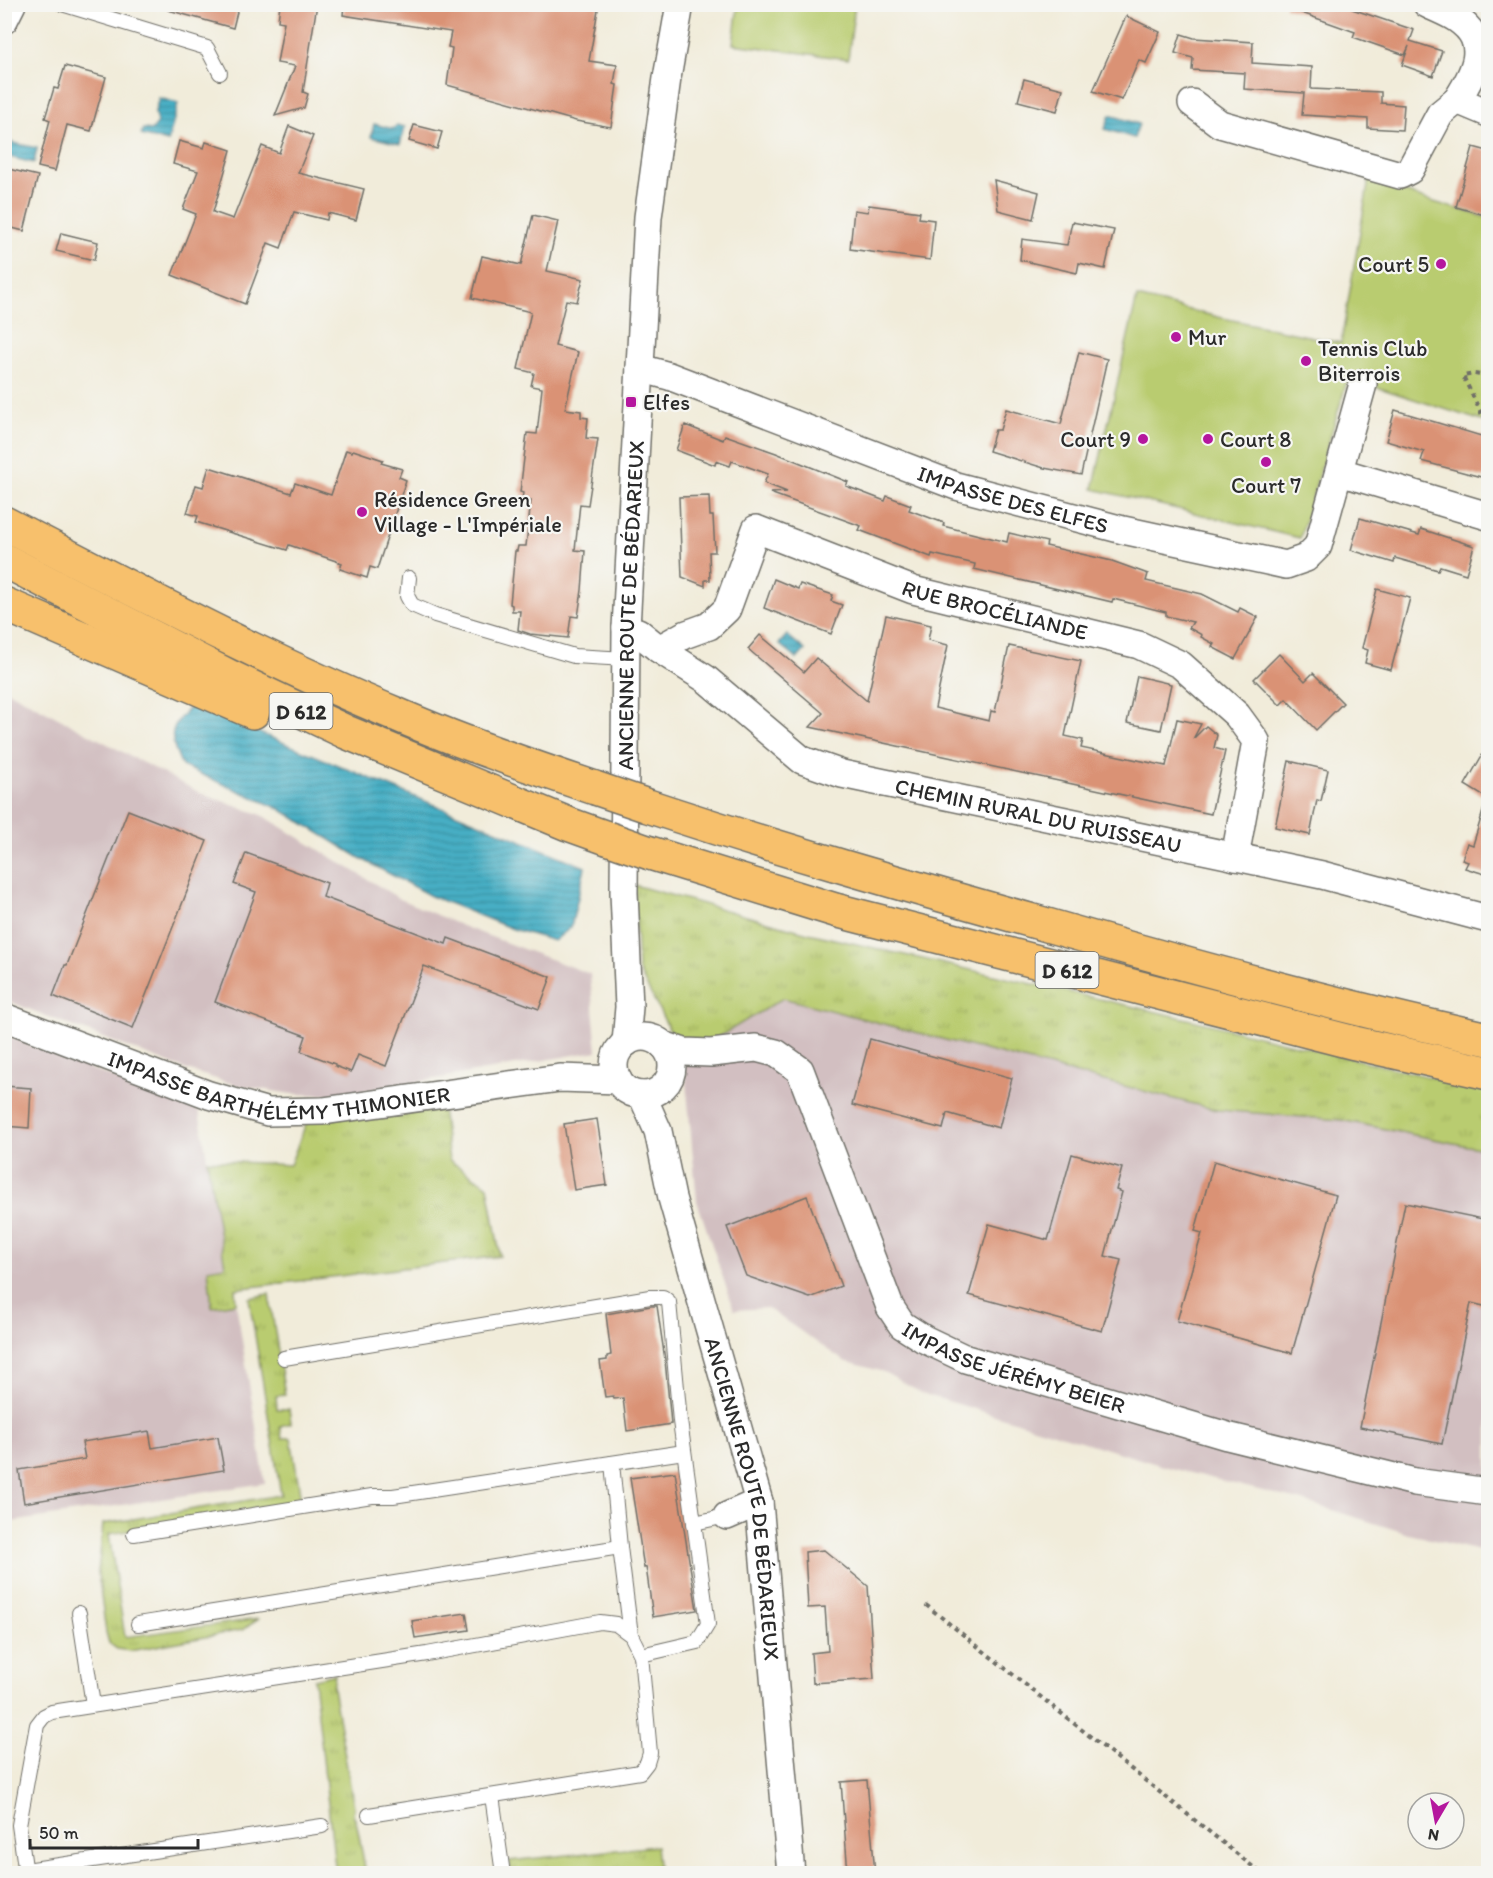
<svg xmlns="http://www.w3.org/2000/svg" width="1493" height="1878" viewBox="0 0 1493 1878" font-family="Itim,sans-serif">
<defs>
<pattern id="grass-tufts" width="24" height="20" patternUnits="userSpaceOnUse" patternTransform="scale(1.5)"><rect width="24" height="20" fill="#b9cc6f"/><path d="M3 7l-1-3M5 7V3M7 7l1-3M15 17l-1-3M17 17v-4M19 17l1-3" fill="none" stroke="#9faf60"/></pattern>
<pattern id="water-rules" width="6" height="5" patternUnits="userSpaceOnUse" patternTransform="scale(1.5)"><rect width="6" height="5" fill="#46afc5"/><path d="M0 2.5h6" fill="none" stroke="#3b8fa0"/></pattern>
</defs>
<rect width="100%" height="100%" fill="#f6f6f2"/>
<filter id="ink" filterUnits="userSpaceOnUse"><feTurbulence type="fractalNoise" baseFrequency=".0167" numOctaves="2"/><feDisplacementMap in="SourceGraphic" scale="12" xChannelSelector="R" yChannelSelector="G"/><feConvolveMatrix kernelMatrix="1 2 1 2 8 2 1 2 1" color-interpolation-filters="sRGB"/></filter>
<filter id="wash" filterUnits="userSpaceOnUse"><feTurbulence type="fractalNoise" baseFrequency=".008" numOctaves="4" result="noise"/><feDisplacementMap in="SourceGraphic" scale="24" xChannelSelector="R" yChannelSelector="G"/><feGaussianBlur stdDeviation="1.35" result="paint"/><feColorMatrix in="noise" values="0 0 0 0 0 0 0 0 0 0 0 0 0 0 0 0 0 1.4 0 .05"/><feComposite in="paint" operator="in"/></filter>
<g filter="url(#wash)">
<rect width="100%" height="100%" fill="#f1ecda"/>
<g fill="#d2bfc1">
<polygon points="4,689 200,793 262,815 400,899 462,926 590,974 597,1051 358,1092 325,1095 291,1094 236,1085 187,1070 5,1000"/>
<polygon points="783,998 1217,1110 1341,1120 1488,1150 1488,1553 1409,1534 1303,1501 1170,1468 921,1393 884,1372 844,1361 767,1308 734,1310 697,1201 684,1058"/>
<polygon points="4,1035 199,1111 225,1267 213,1307 236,1303 265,1483 5,1523"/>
</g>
<g fill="url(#grass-tufts)" stroke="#727c4d" stroke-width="1.5">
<polygon points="634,885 808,933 1179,1017 1488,1091 1488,1150 1341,1120 1217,1110 783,998 684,1058 638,969"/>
<polygon points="441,1101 449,1160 488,1186 500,1256 235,1289 236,1303 212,1307 208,1269 225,1266 207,1160 290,1165 309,1116"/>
<polygon points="269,1294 285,1395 276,1396 277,1409 289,1409 291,1423 280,1426 282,1438 291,1438 301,1500 298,1503 109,1534 125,1637 259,1619 242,1630 130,1651 117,1649 109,1643 106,1632 98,1573 103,1524 281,1495 249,1298"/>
<polygon points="335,1674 333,1688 354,1807 353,1814 357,1825 366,1873 337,1873 335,1866 314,1679"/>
<polygon points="656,1846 659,1873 511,1873 509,1861"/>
</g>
<g fill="#b9cc6f" stroke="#727c4d" stroke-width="1.5">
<polygon points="738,5 855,5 848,59 733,44"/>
<polygon points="1369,179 1427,200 1488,218 1488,423 1348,378 1300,538 1093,489 1137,297 1218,317 1341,343"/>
</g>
<g fill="url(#water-rules)" stroke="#386d78" stroke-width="1.5">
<path d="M 159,98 L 178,103 L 168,142 L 141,135 L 143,129 L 152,130 C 160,124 156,121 155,113 C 155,109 158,102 159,98 Z"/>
<polygon points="1110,115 1139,124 1134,138 1105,129"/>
<polygon points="374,124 393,129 397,125 405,127 400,144 371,137"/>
<polygon points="4,141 37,148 34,163 5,156"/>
<polygon points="787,635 805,650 797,659 779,644"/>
<path d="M 192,705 L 585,867 L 571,927 L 554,941 L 513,929 L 431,896 L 360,858 L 280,809 L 182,766 C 169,735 167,730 192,705 Z"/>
</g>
<g id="blocks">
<g fill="#da9274">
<polygon points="169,4 239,4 233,28 168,10"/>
<polygon points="280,4 317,4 303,92 308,94 304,108 275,116 295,66 277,63 284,22 278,21"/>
<polygon points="344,4 599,4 589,61 617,65 614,84 617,85 611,127 576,121 447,85 452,48 448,47 451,32 343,15"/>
<polygon points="1285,4 1354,4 1352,9 1414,30 1410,41 1442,51 1433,76 1402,65 1409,46 1405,55 1353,37 1355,32 1285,7"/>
<polygon points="1126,16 1160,32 1146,63 1139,60 1122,100 1093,91"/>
<polygon points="1181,34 1194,38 1253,42 1252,63 1312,67 1311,89 1381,92 1381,103 1404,105 1402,130 1368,128 1368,119 1302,115 1304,93 1244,89 1245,73 1192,70 1193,58 1175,53"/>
<polygon points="65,66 106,77 91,131 67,125 55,171 38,167 50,120 45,118 54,88 58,89"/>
<polygon points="1024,79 1063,89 1057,111 1018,101"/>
<polygon points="414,125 442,132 437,149 409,141"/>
<polygon points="289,126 313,136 298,173 364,189 356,220 328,213 327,220 294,212 281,248 268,243 245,304 172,275 196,214 183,209 198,171 173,164 179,141 204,148 206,142 231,150 213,212 233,219 262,146 279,153"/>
<polygon points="1473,147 1488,151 1488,216 1456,207"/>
<polygon points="4,168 38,176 24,231 4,226"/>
<polygon points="994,180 1039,192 1033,219 998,210"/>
<polygon points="869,205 920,212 919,218 934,220 930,260 850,249 854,210 868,212"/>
<polygon points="533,215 558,221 547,271 583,279 577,302 566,300 555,346 578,352 565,409 581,411 581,417 588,418 586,438 598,439 588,505 580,504 575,550 585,551 582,590 578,617 571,616 568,638 530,634 518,630 520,611 512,611 512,605 510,604 515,551 517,551 518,546 526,546 531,500 522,499 523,493 520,492 527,433 537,434 542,388 531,386 534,373 518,369 531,312 472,298 482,256 521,265"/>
<polygon points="1072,222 1114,230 1105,269 1079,263 1077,273 1020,260 1022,239 1067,245"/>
<polygon points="61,233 98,242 94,260 56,251"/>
<polygon points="1079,352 1107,359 1081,475 1044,468 989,451 995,430 1000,430 1006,409 1061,424"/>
<polygon points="1395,410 1488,438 1488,465 1485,478 1421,461 1424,452 1386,441"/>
<polygon points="685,425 723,440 725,435 776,453 848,482 846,486 885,501 887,496 911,505 909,510 944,523 943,526 1007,542 1009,533 1047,542 1046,546 1112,561 1148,574 1146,581 1202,594 1238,612 1240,608 1258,617 1235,659 1212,647 1214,644 1201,637 1202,635 1189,628 1193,622 1166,616 1166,612 1113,599 1112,602 974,569 975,564 932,554 931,557 859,530 861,526 770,493 787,492 764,483 768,474 732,461 730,466 716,461 715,465 676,450"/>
<polygon points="346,450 352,452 353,450 383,460 381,463 402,469 399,477 406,480 377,569 370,567 367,578 340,569 342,563 289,545 287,550 196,522 198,516 187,513 196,485 203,487 209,467 291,493 295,483 331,495"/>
<polygon points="709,496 710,516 713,516 715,552 709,552 710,580 705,580 705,586 682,577 679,497"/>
<polygon points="1360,518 1419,535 1421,529 1474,546 1466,574 1440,566 1438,570 1395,558 1394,563 1351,550"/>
<polygon points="774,579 798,589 800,584 833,595 831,601 842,605 831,634 764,608"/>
<polygon points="1377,589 1410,598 1391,670 1365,663 1368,650 1362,648"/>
<polygon points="886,615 931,625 928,640 948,645 935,708 989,721 991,711 995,712 1009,646 1081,661 1065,736 1083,740 1081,748 1166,766 1177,719 1201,724 1193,739 1206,726 1217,735 1214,748 1225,751 1211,814 810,727 823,713 748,649 760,635 804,672 816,658 867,701"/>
<polygon points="1279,654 1305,681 1313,673 1343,703 1316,730 1286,699 1280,705 1254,679"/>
<polygon points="1137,676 1171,684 1161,730 1127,723"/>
<polygon points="1488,745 1488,799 1465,785"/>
<polygon points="1289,761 1328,770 1321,801 1317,800 1310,835 1275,827"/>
<polygon points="1484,808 1488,809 1488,875 1465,868 1468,862 1462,860 1467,843 1473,845"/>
<polygon points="128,810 207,841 133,1028 53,996 65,965 67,965"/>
<polygon points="246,853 327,883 323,897 446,944 448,938 551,977 539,1009 424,966 386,1066 358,1055 351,1072 335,1066 335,1064 301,1051 306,1036 215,1002 256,892 234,884"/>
<polygon points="870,1039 1012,1078 999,1128 947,1113 943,1129 852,1105"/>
<polygon points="4,1086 31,1088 29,1128 4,1126"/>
<polygon points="597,1119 607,1185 574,1190 564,1124"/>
<polygon points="1072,1154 1122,1168 1116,1190 1122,1192 1105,1256 1121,1260 1102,1331 969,1295 989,1224 1048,1240"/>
<polygon points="1214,1161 1336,1195 1292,1353 1177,1321 1202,1233 1195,1231"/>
<polygon points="807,1196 841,1286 810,1298 746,1276 727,1227"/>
<polygon points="1405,1203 1488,1220 1488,1307 1471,1303 1442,1444 1360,1427"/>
<polygon points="651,1306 657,1306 665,1360 671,1424 627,1431 623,1398 614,1399 613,1396 605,1397 600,1361 607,1360 607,1356 611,1355 606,1314"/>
<polygon points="149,1431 152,1448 218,1437 224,1470 24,1503 19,1470 85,1459 82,1442"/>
<polygon points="675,1472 697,1610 653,1617 646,1567 644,1568 630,1478"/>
<polygon points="824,1550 868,1586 874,1679 813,1683 811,1653 828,1651 825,1607 808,1608 805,1552"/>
<polygon points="466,1613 469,1630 415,1638 412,1621"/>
<polygon points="867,1780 875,1874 848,1874 841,1782"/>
</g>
</g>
</g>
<g filter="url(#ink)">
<use href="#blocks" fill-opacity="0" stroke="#706f68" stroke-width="1.5"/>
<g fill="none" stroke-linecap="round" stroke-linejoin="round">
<g stroke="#706f68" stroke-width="16">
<g id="lane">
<polyline points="62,4 207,48 220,73"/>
<polyline points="409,578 407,596 412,605 435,615 574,656 626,659"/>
<polyline points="284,1358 650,1297 663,1297 669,1302 680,1421 708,1624 697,1642 641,1655"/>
<polyline points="612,1463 620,1547 631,1635"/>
<polyline points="694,1523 727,1516"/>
<polyline points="134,1534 372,1496 393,1496 684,1452"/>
<polyline points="79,1613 93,1705"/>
<polyline points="138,1624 620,1547"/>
<polyline points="492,1796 503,1874"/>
<polyline points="26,1870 322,1826"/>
<polyline points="26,1874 19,1825 37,1725 44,1716 52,1712 427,1654 600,1622 616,1624 631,1635 641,1655 650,1753 647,1763 640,1772 369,1815"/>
</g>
</g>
<g stroke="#706f68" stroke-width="30">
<g id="street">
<path d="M 1427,4 C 1437,9 1448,13 1457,19 C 1491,42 1475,72 1457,100 L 1488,113"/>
<polyline points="4,20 12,4"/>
<polyline points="1192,103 1220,124 1400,175 1410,170 1440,114 1457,100"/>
<path id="s1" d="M 640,368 L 669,376 L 956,486 L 1123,530 L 1286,565 L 1306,558 L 1318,546 L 1363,384"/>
<polyline points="1340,472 1488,516"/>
<path id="s2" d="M 626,628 L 638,632 L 659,649 L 706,679 L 802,760 L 842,774 L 1322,875 L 1488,919"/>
<path id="s3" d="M 659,649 L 684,635 L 709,626 L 727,609 L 756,529 L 913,590 L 1139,645 L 1181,665 L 1237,715 L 1256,741 L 1235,857"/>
<path id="s4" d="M 4,1017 L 209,1095 L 268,1112 L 323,1111 L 560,1078 L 618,1080"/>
<circle cx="643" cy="1066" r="29"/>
<path id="s5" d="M 626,1043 L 629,1007 L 624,893 L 626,628 L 648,217 L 667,78 L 680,4"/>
<path id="s6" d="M 663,1045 L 684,1052 L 711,1053 L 756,1048 L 776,1053 L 800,1070 L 890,1307 L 902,1325 L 924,1339 L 966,1359 L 1227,1436 L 1415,1482 L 1488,1492"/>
<path id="s7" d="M 642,1095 L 658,1131 L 672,1198 L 759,1502 L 791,1874"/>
<polyline points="727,1516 759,1502"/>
</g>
</g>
<g stroke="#706f68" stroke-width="36">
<g id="highway">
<path d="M 4,523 C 134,590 263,659 398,715 C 462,743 529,766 595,788"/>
<polyline points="4,560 228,676 346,732 568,824 607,838"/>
<polyline points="4,604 253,712"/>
<path d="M 648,806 C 778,849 908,886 1040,923 C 1189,966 1337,1006 1488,1039"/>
<polyline points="650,853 835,910 1355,1043 1488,1073"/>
</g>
</g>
<g stroke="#706f68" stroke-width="4" stroke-dasharray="4.5 4.5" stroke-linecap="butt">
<polyline points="1488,376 1474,374 1463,376 1482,415 1488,417"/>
<polyline points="926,1605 1262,1874"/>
</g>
<use href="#lane" stroke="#fff" stroke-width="14"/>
<use href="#street" stroke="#fff" stroke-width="27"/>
<use href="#highway" stroke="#f7c06c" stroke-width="33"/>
<g stroke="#706f68" stroke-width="36" stroke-linecap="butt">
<g id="highway-bridge">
<polyline points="595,788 648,806"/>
<polyline points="607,838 650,853"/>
</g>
</g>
<use href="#highway-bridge" stroke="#f7c06c" stroke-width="33"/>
</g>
</g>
<g fill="#b5179e" stroke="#f6f6f2" stroke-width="2">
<circle cx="1441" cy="264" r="6"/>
<circle cx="1176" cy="337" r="6"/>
<circle cx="1306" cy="361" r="6"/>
<rect x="625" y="396" width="12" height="12" rx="3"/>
<circle cx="1143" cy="439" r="6"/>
<circle cx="1208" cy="439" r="6"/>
<circle cx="1266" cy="462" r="6"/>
<circle cx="362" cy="512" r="6"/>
</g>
<g text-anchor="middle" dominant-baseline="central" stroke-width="4.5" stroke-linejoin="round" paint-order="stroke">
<g fill="#f6f6f2" stroke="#686867" stroke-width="1.5">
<rect x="269.5" y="693" width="63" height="36" rx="4.5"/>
<rect x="1035.5" y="952" width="63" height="36" rx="4.5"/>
</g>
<g font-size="21" font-weight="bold" fill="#2b2b2b">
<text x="301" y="711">D 612</text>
<text x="1067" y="970">D 612</text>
</g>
<g font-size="22" fill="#2b2b2b" stroke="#f6f6f2" text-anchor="start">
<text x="1429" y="264" text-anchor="end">Court 5</text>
<text x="1188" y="337">Mur</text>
<text x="1318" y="348">Tennis Club<tspan x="1318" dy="25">Biterrois</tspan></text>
<text x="643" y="402">Elfes</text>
<text x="1131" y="439" text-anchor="end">Court 9</text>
<text x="1220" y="439">Court 8</text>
<text x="1266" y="485" text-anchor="middle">Court 7</text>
<text x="374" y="499">Résidence Green<tspan x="374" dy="25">Village - L'Impériale</tspan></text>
</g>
<g font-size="22" fill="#2b2b2b" stroke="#f6f6f2">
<text stroke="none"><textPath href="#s1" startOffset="396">IMPASSE DES ELFES</textPath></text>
<text stroke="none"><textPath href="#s5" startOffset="438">ANCIENNE ROUTE DE BÉDARIEUX</textPath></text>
<text stroke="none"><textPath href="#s3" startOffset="418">RUE BROCÉLIANDE</textPath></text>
<text stroke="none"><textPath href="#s2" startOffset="464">CHEMIN RURAL DU RUISSEAU</textPath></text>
<text stroke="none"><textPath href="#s4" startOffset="288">IMPASSE BARTHÉLÉMY THIMONIER</textPath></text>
<text stroke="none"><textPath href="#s6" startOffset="540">IMPASSE JÉRÉMY BEIER</textPath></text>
<text stroke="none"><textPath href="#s7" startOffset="418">ANCIENNE ROUTE DE BÉDARIEUX</textPath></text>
</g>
</g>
<rect width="1493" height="1878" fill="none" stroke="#f6f6f2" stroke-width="24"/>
<g transform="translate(1436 1821) rotate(190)"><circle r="28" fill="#f6f6f2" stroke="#a5a5a2" stroke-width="1.5"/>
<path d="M0-4.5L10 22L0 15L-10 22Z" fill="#b5179e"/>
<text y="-9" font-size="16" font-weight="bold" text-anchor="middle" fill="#2b2b2b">N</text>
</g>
<path d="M30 1839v9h168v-9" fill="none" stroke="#2b2b2b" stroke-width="3"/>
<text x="39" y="1839" font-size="18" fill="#2b2b2b" stroke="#f6f6f2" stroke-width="4.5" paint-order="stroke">50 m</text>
</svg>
